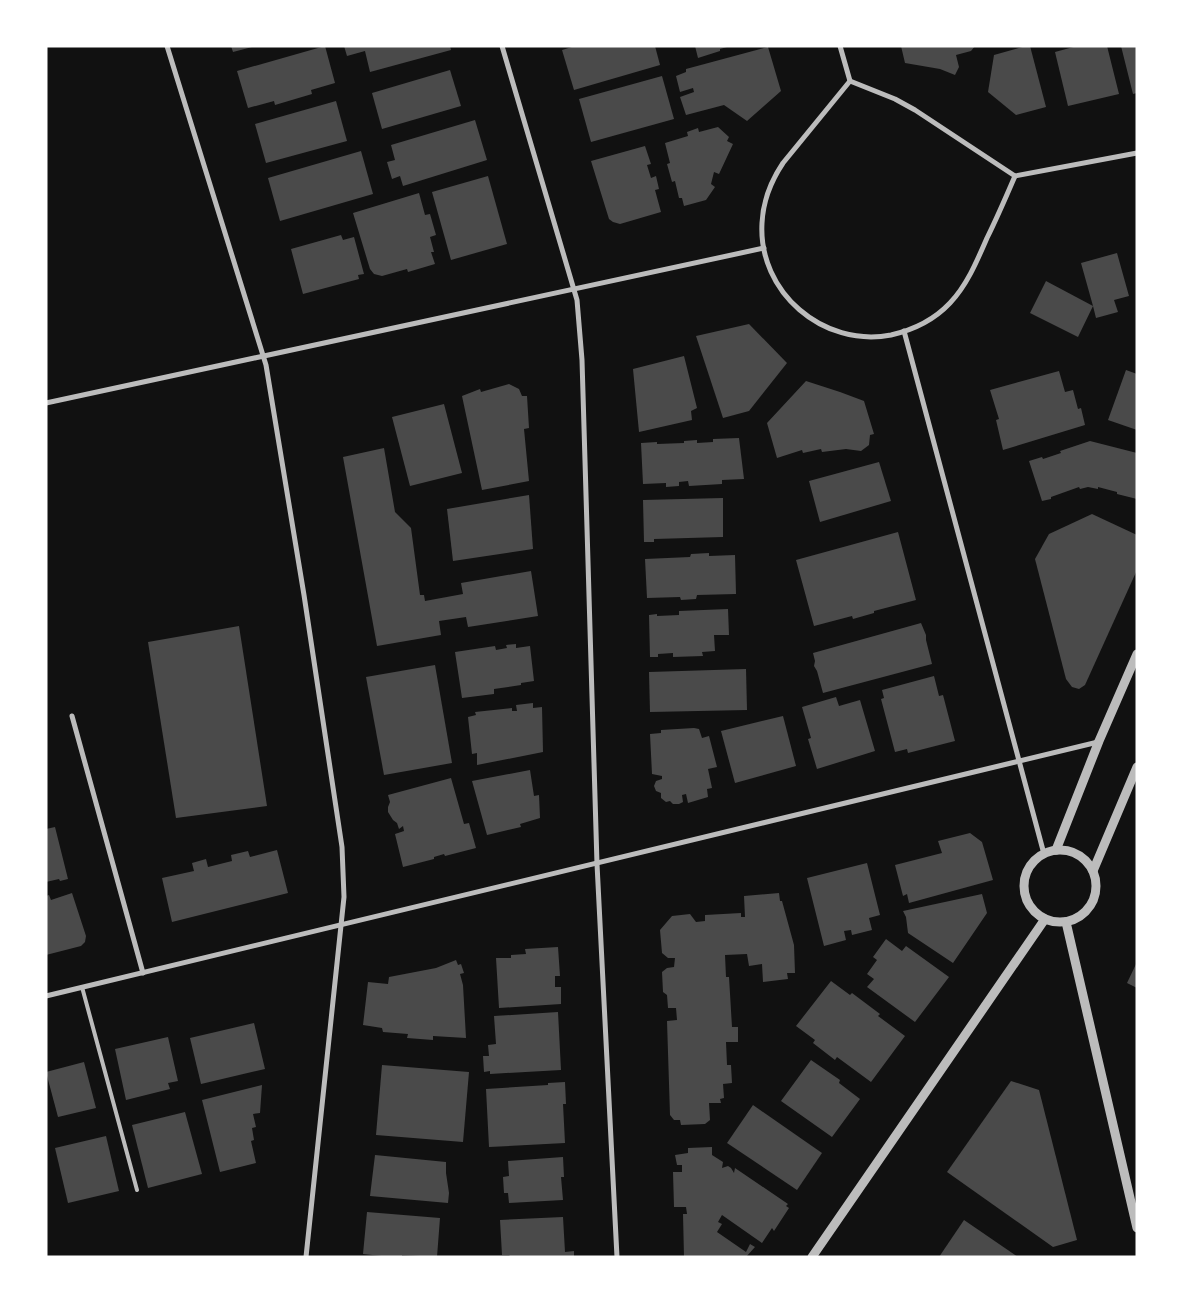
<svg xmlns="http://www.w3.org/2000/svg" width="1183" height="1303" viewBox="0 0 1183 1303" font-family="Roboto,sans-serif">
<rect width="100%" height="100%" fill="#111"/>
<g fill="#4a4a4a">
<polygon points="231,46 252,46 252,47 233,52"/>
<polygon points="325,46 335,83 311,90 312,94 275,105 274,101 248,108 237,71"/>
<polygon points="344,46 450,46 451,50 370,72 365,51 347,56"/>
<polygon points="575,46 655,46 660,65 574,90 562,50"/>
<polygon points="695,46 726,46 727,47 720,49 720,51 698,58"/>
<polygon points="901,46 975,46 971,51 956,55 959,67 955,75 940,69 905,63"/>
<polygon points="1026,46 1030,46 1046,107 1016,115 988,92 994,55"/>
<polygon points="1077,46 1107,46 1119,94 1068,106 1055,52"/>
<polygon points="1121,46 1137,46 1137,93 1133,94"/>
<polygon points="768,47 781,91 747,121 724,105 686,115 680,97 694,92 693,88 680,92 676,76 686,72 686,69"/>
<polygon points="450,70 461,106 382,129 372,93"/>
<polygon points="662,76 674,119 591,142 579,99"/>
<polygon points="336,101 347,141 266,163 255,124"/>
<polygon points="475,120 487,160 403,186 400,176 392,179 387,162 395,160 391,145"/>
<polygon points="718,127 729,137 727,141 733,144 719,174 714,172 711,184 715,187 706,200 684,206 682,198 679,198 675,181 672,182 667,164 670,163 665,143 688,136 687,132 698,128 699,132"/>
<polygon points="645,146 651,164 647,165 651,178 656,176 659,189 655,190 661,212 620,224 613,222 609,219 591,161"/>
<polygon points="361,151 373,194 280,221 268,178"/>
<polygon points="488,176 507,244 451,260 432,192"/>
<polygon points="419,193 425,215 430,214 436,235 430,237 434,252 431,252 435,264 408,272 407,269 382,276 374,274 370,269 353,213"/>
<polygon points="341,235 343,240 354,237 364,274 358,275 359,279 303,294 291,249"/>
<polygon points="1117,253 1129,296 1114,300 1118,312 1096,318 1093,306 1078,337 1030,313 1046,281 1093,306 1081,263"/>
<polygon points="749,324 787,363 749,411 723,418 696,336"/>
<polygon points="684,356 697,408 691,411 692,420 639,432 633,369"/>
<polygon points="1126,370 1137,374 1137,430 1108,420"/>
<polygon points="1059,371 1065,392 1073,390 1078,409 1081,408 1085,425 1003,450 996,420 999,419 990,390"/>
<polygon points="806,381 840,392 864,401 874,434 870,435 869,445 861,451 846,449 822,452 821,449 803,453 802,450 777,458 767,423"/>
<polygon points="509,384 519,389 522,396 527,396 529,428 524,429 529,481 482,490 462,396 480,389 481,392"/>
<polygon points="444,404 462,473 410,486 392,417"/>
<polygon points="739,438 744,479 722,480 722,484 689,486 688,481 679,482 679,486 666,487 666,483 643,484 641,443 657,442 657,444 684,443 684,441 697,440 697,443 713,442 713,439"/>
<polygon points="1090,441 1137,453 1137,499 1117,494 1117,492 1098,487 1098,489 1088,487 1080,489 1079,487 1051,497 1051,499 1042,501 1029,461 1042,457 1043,459 1061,453 1060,451"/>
<polygon points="384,448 395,512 411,528 420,595 424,595 425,601 463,594 461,583 531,571 538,616 468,627 466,617 439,621 441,635 377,646 343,457"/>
<polygon points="879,462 891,501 820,522 809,481"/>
<polygon points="529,495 533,549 453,561 447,509"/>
<polygon points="723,498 723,537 654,539 654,542 644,542 643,500"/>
<polygon points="1092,514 1137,535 1137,570 1085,685 1079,689 1072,687 1066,679 1035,559 1049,534"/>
<polygon points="898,532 916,600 874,611 874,613 853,619 852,616 814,626 796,560"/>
<polygon points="709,553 709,556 735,555 736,594 697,595 696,599 681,600 680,597 647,598 645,559 690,557 691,554"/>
<polygon points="728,609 729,635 714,635 715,651 702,652 703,656 673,657 673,653 658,654 658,657 650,657 649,615 657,614 657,616 679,615 679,611"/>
<polygon points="921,623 926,635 926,640 932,664 823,693 817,671 814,666 815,661 813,653"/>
<polygon points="239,626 267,806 176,818 148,642"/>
<polygon points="516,644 516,648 530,646 534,681 521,683 521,685 494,689 494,694 462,698 455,652 495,646 496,650 507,648 506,645"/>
<polygon points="435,665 452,763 384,775 366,677"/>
<polygon points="746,669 747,710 650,712 649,672"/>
<polygon points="934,676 939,696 943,695 955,741 908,753 907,749 895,752 881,699 884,698 882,690"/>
<polygon points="836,697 839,706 860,700 875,751 817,769 808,739 811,738 802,707"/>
<polygon points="533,703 533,708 542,707 543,752 477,765 477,753 472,754 468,717 476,715 475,712 512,708 512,711 517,711 516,705"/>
<polygon points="783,716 796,766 735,783 721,731"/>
<polygon points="694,728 699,729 702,738 709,736 717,767 708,769 712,788 707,789 708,797 688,803 686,794 682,795 683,802 679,804 673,804 670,801 666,802 661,798 661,793 656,791 654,786 656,781 662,779 662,776 652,774 650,734 661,733 661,730"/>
<polygon points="530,770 534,796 539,795 540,818 520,824 521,827 487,835 472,781"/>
<polygon points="451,778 464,824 469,823 476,848 445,856 444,854 434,857 434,859 403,867 395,834 404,831 403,826 399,829 397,823 393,820 388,812 388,807 390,802 388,795"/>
<polygon points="55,827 68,879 60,881 59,879 46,882 46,829"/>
<polygon points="970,833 982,842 993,880 909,903 907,894 903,896 895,865 942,853 938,841"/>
<polygon points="277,850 288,893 172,922 162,878 194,871 192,863 206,859 208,867 232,861 231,855 248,851 250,857"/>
<polygon points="867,863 880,915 869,918 872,930 852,935 851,930 844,931 846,940 824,946 807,878"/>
<polygon points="72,893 86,936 85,942 81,946 46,955 46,896 49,895 51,900"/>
<polygon points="779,893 780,901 782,901 794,945 795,973 787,973 788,979 763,982 762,964 749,966 747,954 725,955 726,977 729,977 732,1027 738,1027 738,1042 726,1042 727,1065 731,1065 732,1083 723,1084 724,1098 720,1099 721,1103 709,1103 710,1120 705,1124 681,1125 680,1120 674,1120 670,1115 667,1021 677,1020 676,1008 668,1008 667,995 663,992 662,972 667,968 674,967 675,958 668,958 662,953 660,930 672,916 690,914 696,922 705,921 705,915 741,913 741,917 745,917 744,896"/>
<polygon points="982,894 987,913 953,963 908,933 906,917 903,911"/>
<polygon points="886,939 902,951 906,946 949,977 915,1022 867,987 874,979 867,974 877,960 873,957"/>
<polygon points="558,947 560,976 555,976 555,987 561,987 561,1004 499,1008 496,958 511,958 511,955 526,954 525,949"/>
<polygon points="456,960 458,965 461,964 464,973 460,974 463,985 466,1038 433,1036 433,1040 407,1038 408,1034 383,1032 382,1028 363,1025 368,982 388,984 389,977 436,968"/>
<polygon points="1137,962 1137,988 1127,983"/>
<polygon points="831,981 850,995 852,993 880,1014 878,1016 905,1036 871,1082 837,1057 835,1060 813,1043 815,1040 796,1026"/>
<polygon points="558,1012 561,1070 490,1074 490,1071 484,1072 483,1056 489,1056 488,1045 496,1044 494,1016"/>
<polygon points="254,1023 265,1069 201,1084 190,1038"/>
<polygon points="168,1037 178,1081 168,1083 170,1089 126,1100 115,1049"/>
<polygon points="811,1060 840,1080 839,1083 860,1099 832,1137 781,1101"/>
<polygon points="84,1062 96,1108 58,1117 46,1072"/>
<polygon points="382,1065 469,1072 463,1142 376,1135"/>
<polygon points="1011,1081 1039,1090 1077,1240 1053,1247 947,1172"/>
<polygon points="565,1082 566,1104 563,1104 565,1143 489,1147 486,1089 548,1085 548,1083"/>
<polygon points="262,1085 260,1113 253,1114 256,1127 252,1128 254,1140 251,1141 256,1163 220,1172 202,1100"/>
<polygon points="753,1105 822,1153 797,1190 727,1143"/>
<polygon points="185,1112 202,1174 148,1188 132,1125"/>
<polygon points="106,1136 119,1191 68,1203 55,1148"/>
<polygon points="712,1147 712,1155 723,1162 722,1168 728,1166 731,1168 734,1173 735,1168 788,1204 786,1206 789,1208 774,1231 772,1228 762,1243 722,1215 718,1222 722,1224 717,1232 746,1252 750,1244 755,1247 746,1257 684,1257 683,1214 687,1214 686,1207 674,1207 673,1172 682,1172 682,1165 677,1165 675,1155 688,1153 688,1148"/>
<polygon points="375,1155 446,1162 446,1173 449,1193 448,1203 370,1196"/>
<polygon points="563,1157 564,1177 561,1177 563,1200 509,1203 508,1193 504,1193 503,1177 509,1176 508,1161"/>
<polygon points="367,1212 440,1218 437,1257 402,1255 402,1257 390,1257 363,1254"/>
<polygon points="563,1217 565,1252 574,1251 574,1257 508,1257 510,1255 502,1255 500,1220"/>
<polygon points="964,1220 1018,1257 939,1257"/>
</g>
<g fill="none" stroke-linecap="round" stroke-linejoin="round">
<polyline stroke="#bcbcbc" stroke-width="4" points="82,987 137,1190"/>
<g stroke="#bcbcbc" stroke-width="5">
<polyline points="167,46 266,365 304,595 342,847 344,897 306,1257"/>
<polyline points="502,46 577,300 582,360 597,864 617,1257"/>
<polyline points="840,46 850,81"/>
<path d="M 850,81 L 895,99 L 915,110 L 1015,176 C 1006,197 997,218 987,238 C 977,261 967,285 950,303 C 934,320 913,330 891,335 C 823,348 758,292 762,223 C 763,200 771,181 783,163 Z"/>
<polyline points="1015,176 1137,153"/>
<polyline points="904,331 1044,854"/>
<polyline points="46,403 764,248"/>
<polyline points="72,716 143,973"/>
<polyline points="46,996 1098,742"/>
</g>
<g stroke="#bcbcbc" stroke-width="9">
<polyline points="1056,850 1099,741 1137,654"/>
<circle cx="1060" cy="886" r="36"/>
<polyline points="1093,871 1137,767"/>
<polyline points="1066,922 1137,1228"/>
<polyline points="812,1257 1045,919"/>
</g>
</g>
<rect width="1183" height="1303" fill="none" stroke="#ffffff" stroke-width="95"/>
</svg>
